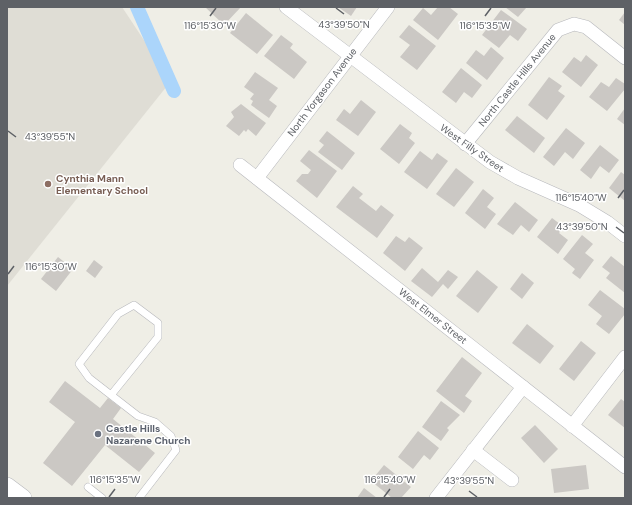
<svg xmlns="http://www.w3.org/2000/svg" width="632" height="505" viewBox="0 0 632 505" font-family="'DM Sans',sans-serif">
<rect width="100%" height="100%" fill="#efeee6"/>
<polygon fill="#dfddd5" points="7,7 122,7 171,81 7,286"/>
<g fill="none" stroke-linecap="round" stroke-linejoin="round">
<polyline stroke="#abd5fb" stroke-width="14" points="137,7 174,91"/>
</g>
<g fill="#cbc8c4">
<polygon points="205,7 241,7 224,25"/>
<polygon points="338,7 357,7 351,16"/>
<polygon points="438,7 449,7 458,14 438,40 413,20 423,8 431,15"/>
<polygon points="505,7 527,7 518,17"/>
<polygon points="501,10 527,29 518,41 510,35 499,48 482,35"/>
<polygon points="625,12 625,25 619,20"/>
<polygon points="246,13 273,35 257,54 230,33"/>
<polygon points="409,25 436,46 417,70 400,57 410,45 399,37"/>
<polygon points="281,35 293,44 290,48 307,62 294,79 264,56"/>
<polygon points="491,47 504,58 487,80 466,63 476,50 484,56"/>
<polygon points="586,55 598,65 581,87 562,72 574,57 581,62"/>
<polygon points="461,68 482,85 472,98 464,92 456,103 442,92"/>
<polygon points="255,72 278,88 269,100 277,106 269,118 251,105 253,101 250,99 254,94 244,87"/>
<polygon points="549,77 562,86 558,91 565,96 547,120 528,105"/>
<polygon points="616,78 625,84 625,89 607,111 589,97 601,82 609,87"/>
<polygon points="361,100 376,112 358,136 336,120 344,109 350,114"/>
<polygon points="241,104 266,123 256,136 248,129 246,132 244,130 239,136 226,126 234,117 231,112"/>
<polygon points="625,108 625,125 617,119"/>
<polygon points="517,116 545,138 534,153 505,130"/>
<polygon points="400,124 412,133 409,138 415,143 399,164 380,149"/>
<polygon points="566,128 585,143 573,159 565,152 554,166 543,157"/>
<polygon points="327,131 355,153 342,170 318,152 324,145 319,141"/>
<polygon points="600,145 619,160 609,173 600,166 591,179 580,170"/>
<polygon points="309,150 337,171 317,198 296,181 302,174 308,174 311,170 300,161"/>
<polygon points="420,151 432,160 437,153 448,161 427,189 404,172"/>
<polygon points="456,168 474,182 454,207 436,194"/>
<polygon points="621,172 625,175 625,201 609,188"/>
<polygon points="353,186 363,194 359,198 376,211 381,205 394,215 377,238 336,207"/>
<polygon points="483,189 494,198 487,207 496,214 485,229 465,213"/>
<polygon points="515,202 538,220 529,232 521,225 513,235 497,224"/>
<polygon points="552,218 564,227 559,233 568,240 558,254 537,237"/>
<polygon points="582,235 593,244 585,253 594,260 580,279 572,273 575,269 563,259"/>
<polygon points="396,236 405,242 409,237 423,248 405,271 383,253"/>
<polygon points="611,256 625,267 625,293 606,278 610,273 602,267"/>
<polygon points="58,257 73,269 56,291 41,279"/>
<polygon points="94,260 103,267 95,278 86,271"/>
<polygon points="422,268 438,282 448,270 458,277 448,289 443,284 432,297 411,281"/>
<polygon points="477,270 498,287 478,313 456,296"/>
<polygon points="522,273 534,283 522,299 510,289"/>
<polygon points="600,290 625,309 625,314 609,334 596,324 602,316 588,305"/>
<polygon points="527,324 554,346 540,364 512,343"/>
<polygon points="581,341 596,353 574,381 559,369"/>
<polygon points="462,357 482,373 465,396 472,401 464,413 436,391"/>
<polygon points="65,381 100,408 108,398 121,408 113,419 155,453 139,472 105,445 72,486 43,463 75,422 49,402"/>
<polygon points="621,399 625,402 625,428 608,415"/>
<polygon points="441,401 460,415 447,428 449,430 441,441 422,427"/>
<polygon points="535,425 558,449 544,463 521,438"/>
<polygon points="418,431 439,448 430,460 424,455 413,469 398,457"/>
<polygon points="384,465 411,487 401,498 392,498 371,481"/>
<polygon points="586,465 589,489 554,493 551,469"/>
<polygon points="364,488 377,498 357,498"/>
</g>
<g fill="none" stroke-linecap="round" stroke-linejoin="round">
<g stroke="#b7b8bc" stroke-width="8">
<g id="service">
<polyline points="111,395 158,337 158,323 134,305 118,314 79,364 89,378 138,416 155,422 171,436 176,450 139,498"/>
<polyline points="88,487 102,498"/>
</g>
</g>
<g stroke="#b7b8bc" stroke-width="14">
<g id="minor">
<polyline points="286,7 490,162 518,178 579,205 607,222 625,236"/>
<polyline points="465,144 558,30 574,24 586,27 625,58"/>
<polyline points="240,165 625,467"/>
<polyline points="257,178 388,7"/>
<polyline points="572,426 625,357"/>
<polyline points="473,450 512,480"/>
<polyline points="436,498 523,387"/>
</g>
</g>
<g stroke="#b7b8bc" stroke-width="18">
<polyline id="tertiary" points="7,486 23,498"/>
</g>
<use href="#service" stroke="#fff" stroke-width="7"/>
<use href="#minor" stroke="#fff" stroke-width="13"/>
<use href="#tertiary" stroke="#fff" stroke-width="17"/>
</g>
<path fill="none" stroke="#5e6166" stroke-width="1.5" d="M 336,8 L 344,14M 210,16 L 216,8M 485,16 L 491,8M 8,131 L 16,137M 618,198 L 624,190M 616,227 L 624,233M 8,274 L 14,266M 469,491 L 477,497M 109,497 L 115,489M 384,497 L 390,489"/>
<circle fill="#8d6e63" stroke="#fff" stroke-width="1.5" cx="48" cy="184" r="4"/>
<circle fill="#6b7280" stroke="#fff" stroke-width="1.5" cx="98" cy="434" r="4"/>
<g text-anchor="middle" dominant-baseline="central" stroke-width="3" stroke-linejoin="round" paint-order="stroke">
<g font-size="10" fill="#5e6166" stroke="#fff">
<text transform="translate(517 80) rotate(-51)">North Castle Hills Avenue</text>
<text transform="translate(322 92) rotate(-53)">North Yorgason Avenue</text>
<text transform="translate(472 148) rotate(35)">West Filly Street</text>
<text transform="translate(433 316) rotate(38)">West Elmer Street</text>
</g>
<g font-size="10" font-weight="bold" fill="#785e54" stroke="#fff" text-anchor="start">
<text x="56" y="178">Cynthia Mann<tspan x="56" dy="12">Elementary School</tspan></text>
</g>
<g font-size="10" font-weight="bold" fill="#5b616d" stroke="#fff" text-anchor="start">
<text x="106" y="428">Castle Hills<tspan x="106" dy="12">Nazarene Church</tspan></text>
</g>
</g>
<g font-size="10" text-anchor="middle" fill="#5e6166" stroke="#fff" stroke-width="3" stroke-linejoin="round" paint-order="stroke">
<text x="344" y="28">43°39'50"N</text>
<text x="210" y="29">116°15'30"W</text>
<text x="485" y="29">116°15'35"W</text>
<text x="50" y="140">43°39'55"N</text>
<text x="581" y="201">116°15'40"W</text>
<text x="582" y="230">43°39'50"N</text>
<text x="51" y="270">116°15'30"W</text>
<text x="115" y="483">116°15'35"W</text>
<text x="390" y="483">116°15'40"W</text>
<text x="469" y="484">43°39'55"N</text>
</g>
<rect width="632" height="505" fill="none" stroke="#5e6166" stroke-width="16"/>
</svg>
